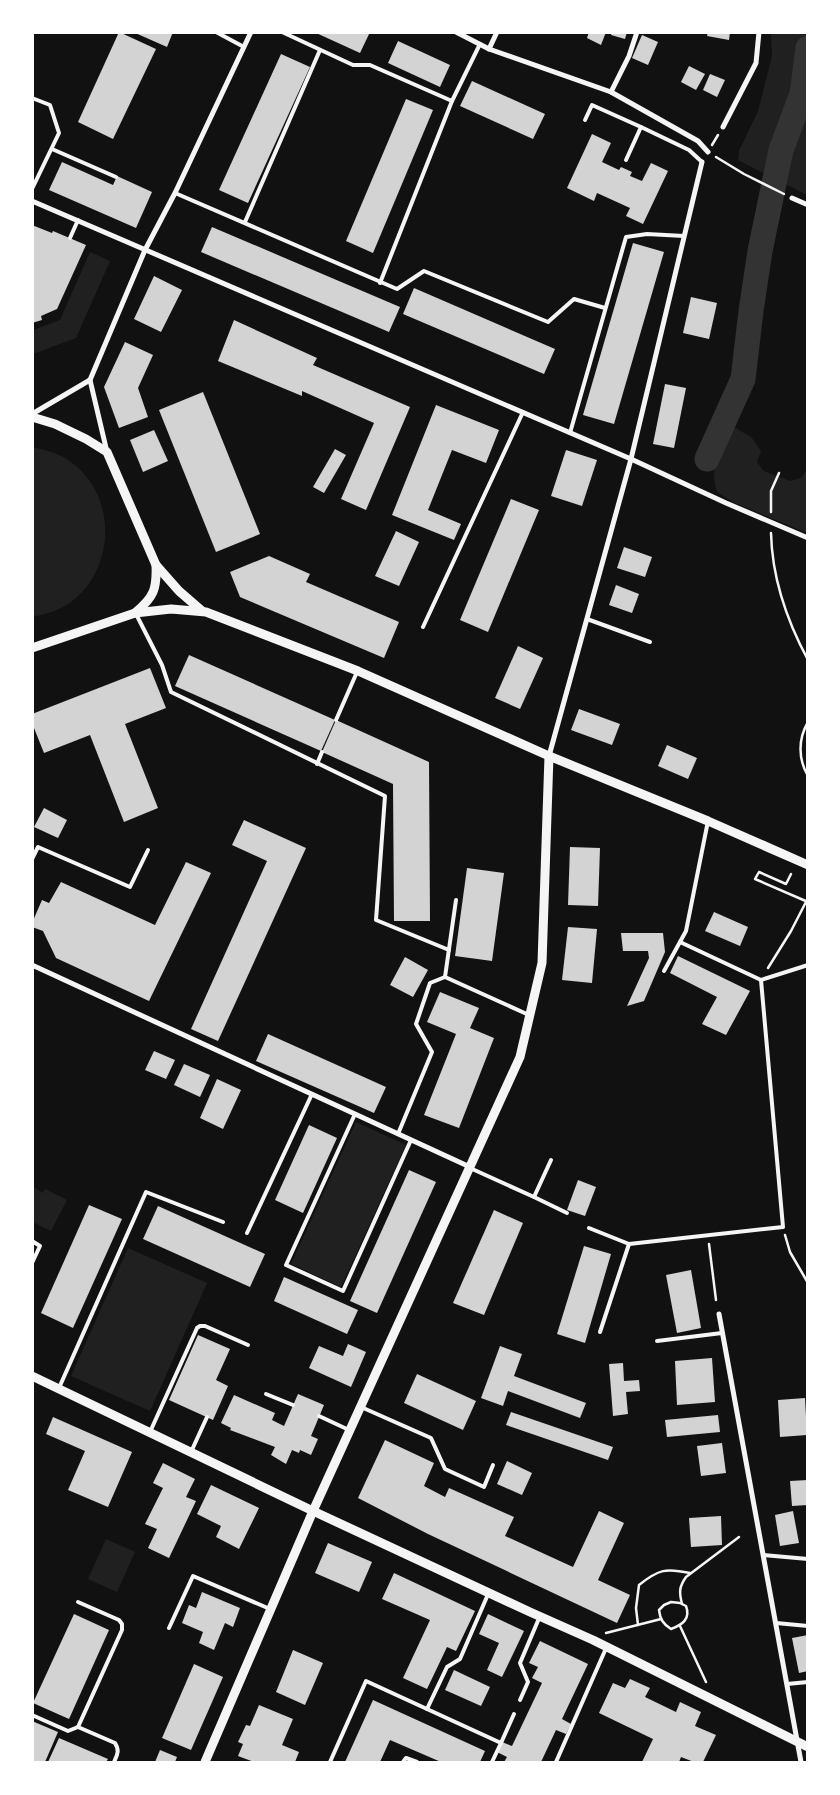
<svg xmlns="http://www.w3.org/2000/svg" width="840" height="1795" viewBox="0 0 840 1795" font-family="'PT Sans',sans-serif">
<rect width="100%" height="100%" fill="#111"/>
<g fill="#202020">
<polygon points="771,33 807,33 807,195 738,160 739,151 758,111 772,56"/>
<polygon points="90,252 110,261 76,338 33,354 33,330 60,320"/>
<path d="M 736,428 L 752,438 L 761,451 L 757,462 L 764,471 L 790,481 L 801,478 L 807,469 L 807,533 L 733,502 L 717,492 C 710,469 716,450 727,429 Z"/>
<path d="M 33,447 C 45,450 57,453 68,460 C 117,492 117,567 71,602 C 60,610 46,614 33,617 Z"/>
<polygon points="356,1122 406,1145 341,1287 291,1264"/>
<polygon points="33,1187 43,1193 45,1189 67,1200 51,1231 33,1222"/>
<polygon points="128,1248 207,1283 150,1411 71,1376"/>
<polygon points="106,1539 135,1552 117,1592 88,1579"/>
</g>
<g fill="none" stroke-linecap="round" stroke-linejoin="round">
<polyline stroke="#333" stroke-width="25" points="707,459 743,379 751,311 760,251 781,150 802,94 808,48"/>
</g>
<g fill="#d3d3d3">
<polygon points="119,32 156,49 113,139 78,122"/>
<polygon points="133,32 173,32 167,47"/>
<polygon points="314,32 370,32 360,53"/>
<polygon points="589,32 606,32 601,45 587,38"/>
<polygon points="612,32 627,32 625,39 611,35"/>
<polygon points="708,32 730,32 729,40 707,36"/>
<polygon points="642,35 658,42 648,65 632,58"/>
<polygon points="398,41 450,65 440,87 388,63"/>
<polygon points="281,54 310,67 248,203 219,190"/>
<polygon points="689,66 705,74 696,90 681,82"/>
<polygon points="710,74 725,80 717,97 703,90"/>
<polygon points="472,81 545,114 533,139 460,106"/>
<polygon points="406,99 433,110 373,253 346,241"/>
<polygon points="592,134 611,143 602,162 619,170 621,167 632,172 630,176 642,181 651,163 668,171 643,224 626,216 630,208 597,193 594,201 567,188"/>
<polygon points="62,162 113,185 117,176 152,192 136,228 49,190"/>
<polygon points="32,225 52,233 53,231 86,245 57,309 41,316 42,320 32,323"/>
<polygon points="212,227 400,307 389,332 201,252"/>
<polygon points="633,243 664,252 614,424 583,415"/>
<polygon points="154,276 182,290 161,332 134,319"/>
<polygon points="414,288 555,349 544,374 403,314"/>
<polygon points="691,297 717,303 709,339 683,333"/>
<polygon points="234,320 317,358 313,365 410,407 366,510 341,499 374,423 302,391 302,396 218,361"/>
<polygon points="125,342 153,355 138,388 148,417 119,428 104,387"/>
<polygon points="665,384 686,388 674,448 653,444"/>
<polygon points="203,392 260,534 216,552 159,410"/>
<polygon points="436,405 499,430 486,463 452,450 428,510 461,524 454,540 392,515"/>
<polygon points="154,430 168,461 143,472 130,440"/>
<polygon points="335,449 346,455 324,493 313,487"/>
<polygon points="566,450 597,460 582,506 551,496"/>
<polygon points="511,499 539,510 488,632 460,620"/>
<polygon points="396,531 419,542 399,586 375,576"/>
<polygon points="624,547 652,557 645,577 617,568"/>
<polygon points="269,556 310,574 306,582 399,622 384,658 240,597 230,572"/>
<polygon points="616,585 639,594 632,613 609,605"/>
<polygon points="518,646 543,658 520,709 495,698"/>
<polygon points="189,655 335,720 321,751 175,686"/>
<polygon points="150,668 166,708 125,724 158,808 124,822 90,735 44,753 32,723 32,714"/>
<polygon points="579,709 620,724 612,745 571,730"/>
<polygon points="336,720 429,762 430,921 394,921 393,784 322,752"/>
<polygon points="667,745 697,758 688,779 658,766"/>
<polygon points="44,808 67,820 58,838 34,827"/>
<polygon points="244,820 306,848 218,1041 191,1029 267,861 232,845"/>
<polygon points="570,847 600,848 598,906 568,905"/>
<polygon points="186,862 211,873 149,1001 56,958 43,931 32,927 32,923 42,900 49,903 61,882 155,925"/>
<polygon points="467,868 504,873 492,961 455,956"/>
<polygon points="714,912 748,927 740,946 705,931"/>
<polygon points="568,927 597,929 592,983 562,980"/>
<polygon points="621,933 663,933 665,952 644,1001 627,1006 649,958 648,951 623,951"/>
<polygon points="678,956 750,991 726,1035 702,1024 717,997 670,973"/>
<polygon points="405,957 428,970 413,997 390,985"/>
<polygon points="440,992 479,1008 470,1028 494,1038 459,1128 424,1115 456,1034 427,1022"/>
<polygon points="268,1034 386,1087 374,1113 256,1061"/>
<polygon points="154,1051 175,1060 166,1079 145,1070"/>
<polygon points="184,1064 210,1075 200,1097 174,1085"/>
<polygon points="217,1079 241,1090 223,1129 200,1118"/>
<polygon points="309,1125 337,1138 303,1213 275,1200"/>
<polygon points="409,1170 436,1182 377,1313 350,1301"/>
<polygon points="578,1180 596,1187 585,1216 567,1210"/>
<polygon points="89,1205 122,1219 73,1328 41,1313"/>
<polygon points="158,1206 265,1254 250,1287 143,1239"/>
<polygon points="494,1210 523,1223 484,1315 453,1303"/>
<polygon points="584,1246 611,1254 585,1343 557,1334"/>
<polygon points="691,1270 701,1328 677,1333 666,1275"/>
<polygon points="284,1277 358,1310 347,1334 274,1301"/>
<polygon points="198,1335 230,1349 216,1380 228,1386 213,1420 169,1400"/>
<polygon points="348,1344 366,1352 351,1387 309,1368 319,1346 343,1356"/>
<polygon points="500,1346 522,1354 514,1376 586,1403 580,1418 508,1391 503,1406 481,1398"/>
<polygon points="712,1358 715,1402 677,1405 675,1361"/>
<polygon points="623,1363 624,1381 639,1380 640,1391 626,1392 628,1414 613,1416 609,1364"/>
<polygon points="417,1374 476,1401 463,1430 404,1403"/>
<polygon points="298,1394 324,1405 311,1436 318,1439 311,1455 300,1450 299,1453 292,1450 286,1464 271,1455 275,1447 230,1430 231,1428 221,1423 234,1395 275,1413 272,1420 284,1426"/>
<polygon points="805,1398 807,1435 780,1437 778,1400"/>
<polygon points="511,1412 613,1447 608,1460 506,1425"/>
<polygon points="718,1415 720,1432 667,1437 665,1420"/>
<polygon points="53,1417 132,1452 108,1507 68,1490 85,1451 46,1434"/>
<polygon points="385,1440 434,1463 424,1486 445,1497 449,1488 514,1517 505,1536 573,1567 599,1511 624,1523 598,1580 630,1595 617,1623 428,1534 358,1498"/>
<polygon points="722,1443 726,1473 701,1476 697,1446"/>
<polygon points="507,1461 532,1473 522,1495 497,1484"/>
<polygon points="163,1463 195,1479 186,1497 196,1501 169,1558 148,1548 157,1529 145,1524 163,1488 153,1483"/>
<polygon points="808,1480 808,1505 792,1506 790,1481"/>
<polygon points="211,1485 259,1508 239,1549 216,1537 221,1526 197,1514"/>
<polygon points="793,1511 799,1543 780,1546 775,1515"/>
<polygon points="721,1516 722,1545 691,1547 689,1518"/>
<polygon points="328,1543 372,1562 359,1592 315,1573"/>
<polygon points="394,1573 475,1611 456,1651 447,1647 427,1689 403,1678 430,1620 382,1599"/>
<polygon points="202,1592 240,1608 233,1627 225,1623 214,1650 199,1643 203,1632 182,1623 189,1605 196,1608"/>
<polygon points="74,1614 109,1630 69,1719 33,1703"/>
<polygon points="488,1614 524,1631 502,1677 487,1670 499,1643 479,1634"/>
<polygon points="808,1635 808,1671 799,1673 792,1638"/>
<polygon points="540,1641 588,1664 562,1719 571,1724 566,1734 556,1730 541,1762 504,1762 507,1757 497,1752 502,1742 512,1746 542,1683 532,1678 538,1667 529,1663"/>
<polygon points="293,1650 323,1663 305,1705 276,1692"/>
<polygon points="194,1664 223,1677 191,1750 162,1738"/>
<polygon points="454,1670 490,1687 481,1706 445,1690"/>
<polygon points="630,1679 650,1688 645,1697 676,1712 680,1702 701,1712 695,1726 716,1735 703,1762 694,1762 681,1757 679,1762 642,1762 653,1739 599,1713 613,1683 625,1688"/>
<polygon points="373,1700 485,1751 480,1762 441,1762 390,1740 380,1762 345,1762"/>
<polygon points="259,1705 293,1719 282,1745 299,1752 295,1762 254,1762 238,1756 243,1744 238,1742 246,1725 250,1726"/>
<polygon points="32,1721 58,1732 45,1762 32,1762"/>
<polygon points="59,1738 108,1759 106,1762 48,1762"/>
<polygon points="160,1750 177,1757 175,1762 155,1762"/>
</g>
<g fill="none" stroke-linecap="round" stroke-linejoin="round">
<g stroke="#f5f5f5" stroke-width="2.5">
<polyline points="712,145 718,135"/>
<polyline points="716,157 744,174 784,194"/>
<polyline points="771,512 771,491 779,473"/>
<path d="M 771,533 C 772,577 787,621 808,660"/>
<path d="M 808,722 C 798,739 798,759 808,776"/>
<polyline points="791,874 786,884 759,872 755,879 808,902"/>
<polyline points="768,968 791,931 808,898"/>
<polyline points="785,1235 790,1252 808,1283"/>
<polyline points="709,1244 716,1300"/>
<path d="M 671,1602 L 680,1603 L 686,1606 C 691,1619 682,1625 671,1629 C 663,1624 660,1619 659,1610 L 664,1605 Z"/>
<path d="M 682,1604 C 679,1592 679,1587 686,1577 L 739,1537"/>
<path d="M 638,1625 L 636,1608 L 639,1585 C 659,1569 666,1568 690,1573"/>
<polyline points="680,1626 706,1682"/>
<polyline points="606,1633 661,1619"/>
</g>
<g stroke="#f5f5f5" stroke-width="4">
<polyline points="216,32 244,47"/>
<polyline points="282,32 353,65 370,65 452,101"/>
<polyline points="32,98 50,105 59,133 32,189"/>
<polyline points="585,120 592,105 641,127"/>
<polyline points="52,149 116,177"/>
<polyline points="626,160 641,127 689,150 702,162"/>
<polyline points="175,193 397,289 424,271 548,322 574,299 605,308"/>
<polyline points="245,222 320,50"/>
<polyline points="70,238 78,220"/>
<polyline points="380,283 452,101 480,44"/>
<polyline points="570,433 626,237 647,234 684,236"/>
<polyline points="136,614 162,665 171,692 385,796 376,920 449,950"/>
<polyline points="587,619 650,642"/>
<polyline points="423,627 523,412"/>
<polyline points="336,720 357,672"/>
<polyline points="317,764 322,752"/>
<polyline points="32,859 38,847 130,887 148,850"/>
<polyline points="456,900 445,977 529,1015"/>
<polyline points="680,942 761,980 808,965"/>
<polyline points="664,971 686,931 708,821"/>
<polyline points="355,1114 286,1265 343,1291 411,1140"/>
<polyline points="398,1134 432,1052 416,1024 430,983 445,977"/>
<polyline points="470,1168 534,1197 551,1160"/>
<polyline points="534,1197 567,1213"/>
<polyline points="589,1228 629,1244 783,1227 761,980"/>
<polyline points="247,1233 312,1094"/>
<polyline points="32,1241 40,1246 32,1263"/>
<polyline points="600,1332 629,1244"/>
<polyline points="657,1341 722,1333"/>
<polyline points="59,1388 146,1192 223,1222"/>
<polyline points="266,1394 293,1405"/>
<polyline points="361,1407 431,1438 445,1469 484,1487 493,1465"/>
<polyline points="319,1416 349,1430"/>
<polyline points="150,1432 197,1328 200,1326 205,1326 248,1345"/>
<polyline points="191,1452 207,1417"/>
<polyline points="763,1555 808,1559"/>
<path d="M 78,1602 L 119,1620 L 122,1624 L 122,1630 L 78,1727 L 115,1743 C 120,1751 117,1755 114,1762"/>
<polyline points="776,1623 808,1626"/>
<polyline points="169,1628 193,1576 270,1609"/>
<polyline points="787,1684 808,1682"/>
<polyline points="520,1700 528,1682 520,1663 540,1616"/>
<polyline points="427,1709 447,1667 460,1659 489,1592"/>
<polyline points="32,1715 68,1731 78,1727"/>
<polyline points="501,1743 514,1714"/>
<polyline points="330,1762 366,1681 501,1743 492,1762"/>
<polyline points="403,1762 406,1758 417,1762"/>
<polyline points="556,1762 607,1646"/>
</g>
<g stroke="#f5f5f5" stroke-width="5">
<polyline points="456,32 489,49 611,92 698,141 708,152"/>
<polyline points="489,49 497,32"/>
<polyline points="611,92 629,56 637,32"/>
<polyline points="723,127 756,63 759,32"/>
<polyline points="792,198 808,205"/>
<polyline points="32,201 631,459 726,503 808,538"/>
<polyline points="90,380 107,452"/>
<polyline points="32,414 90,380 145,250 175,193 251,32"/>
<polyline points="549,756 631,459 702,162"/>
<polyline points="32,965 470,1167"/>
<polyline points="719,1314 801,1762"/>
</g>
<g stroke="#f5f5f5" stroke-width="9">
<path d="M 32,417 L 55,424 L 86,439 L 107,452 L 156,565 C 157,589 154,597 135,613 L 32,648"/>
<polyline points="156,565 179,591 202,611"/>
<polyline points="135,613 171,609 206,612 358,671 549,756 708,821 808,865"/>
<polyline points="32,1376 313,1511 530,1612 593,1640 808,1747"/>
<polyline points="205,1762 313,1511 520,1057 542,963 549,756"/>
</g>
</g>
<rect width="840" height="1795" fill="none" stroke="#ffffff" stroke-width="68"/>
</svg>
